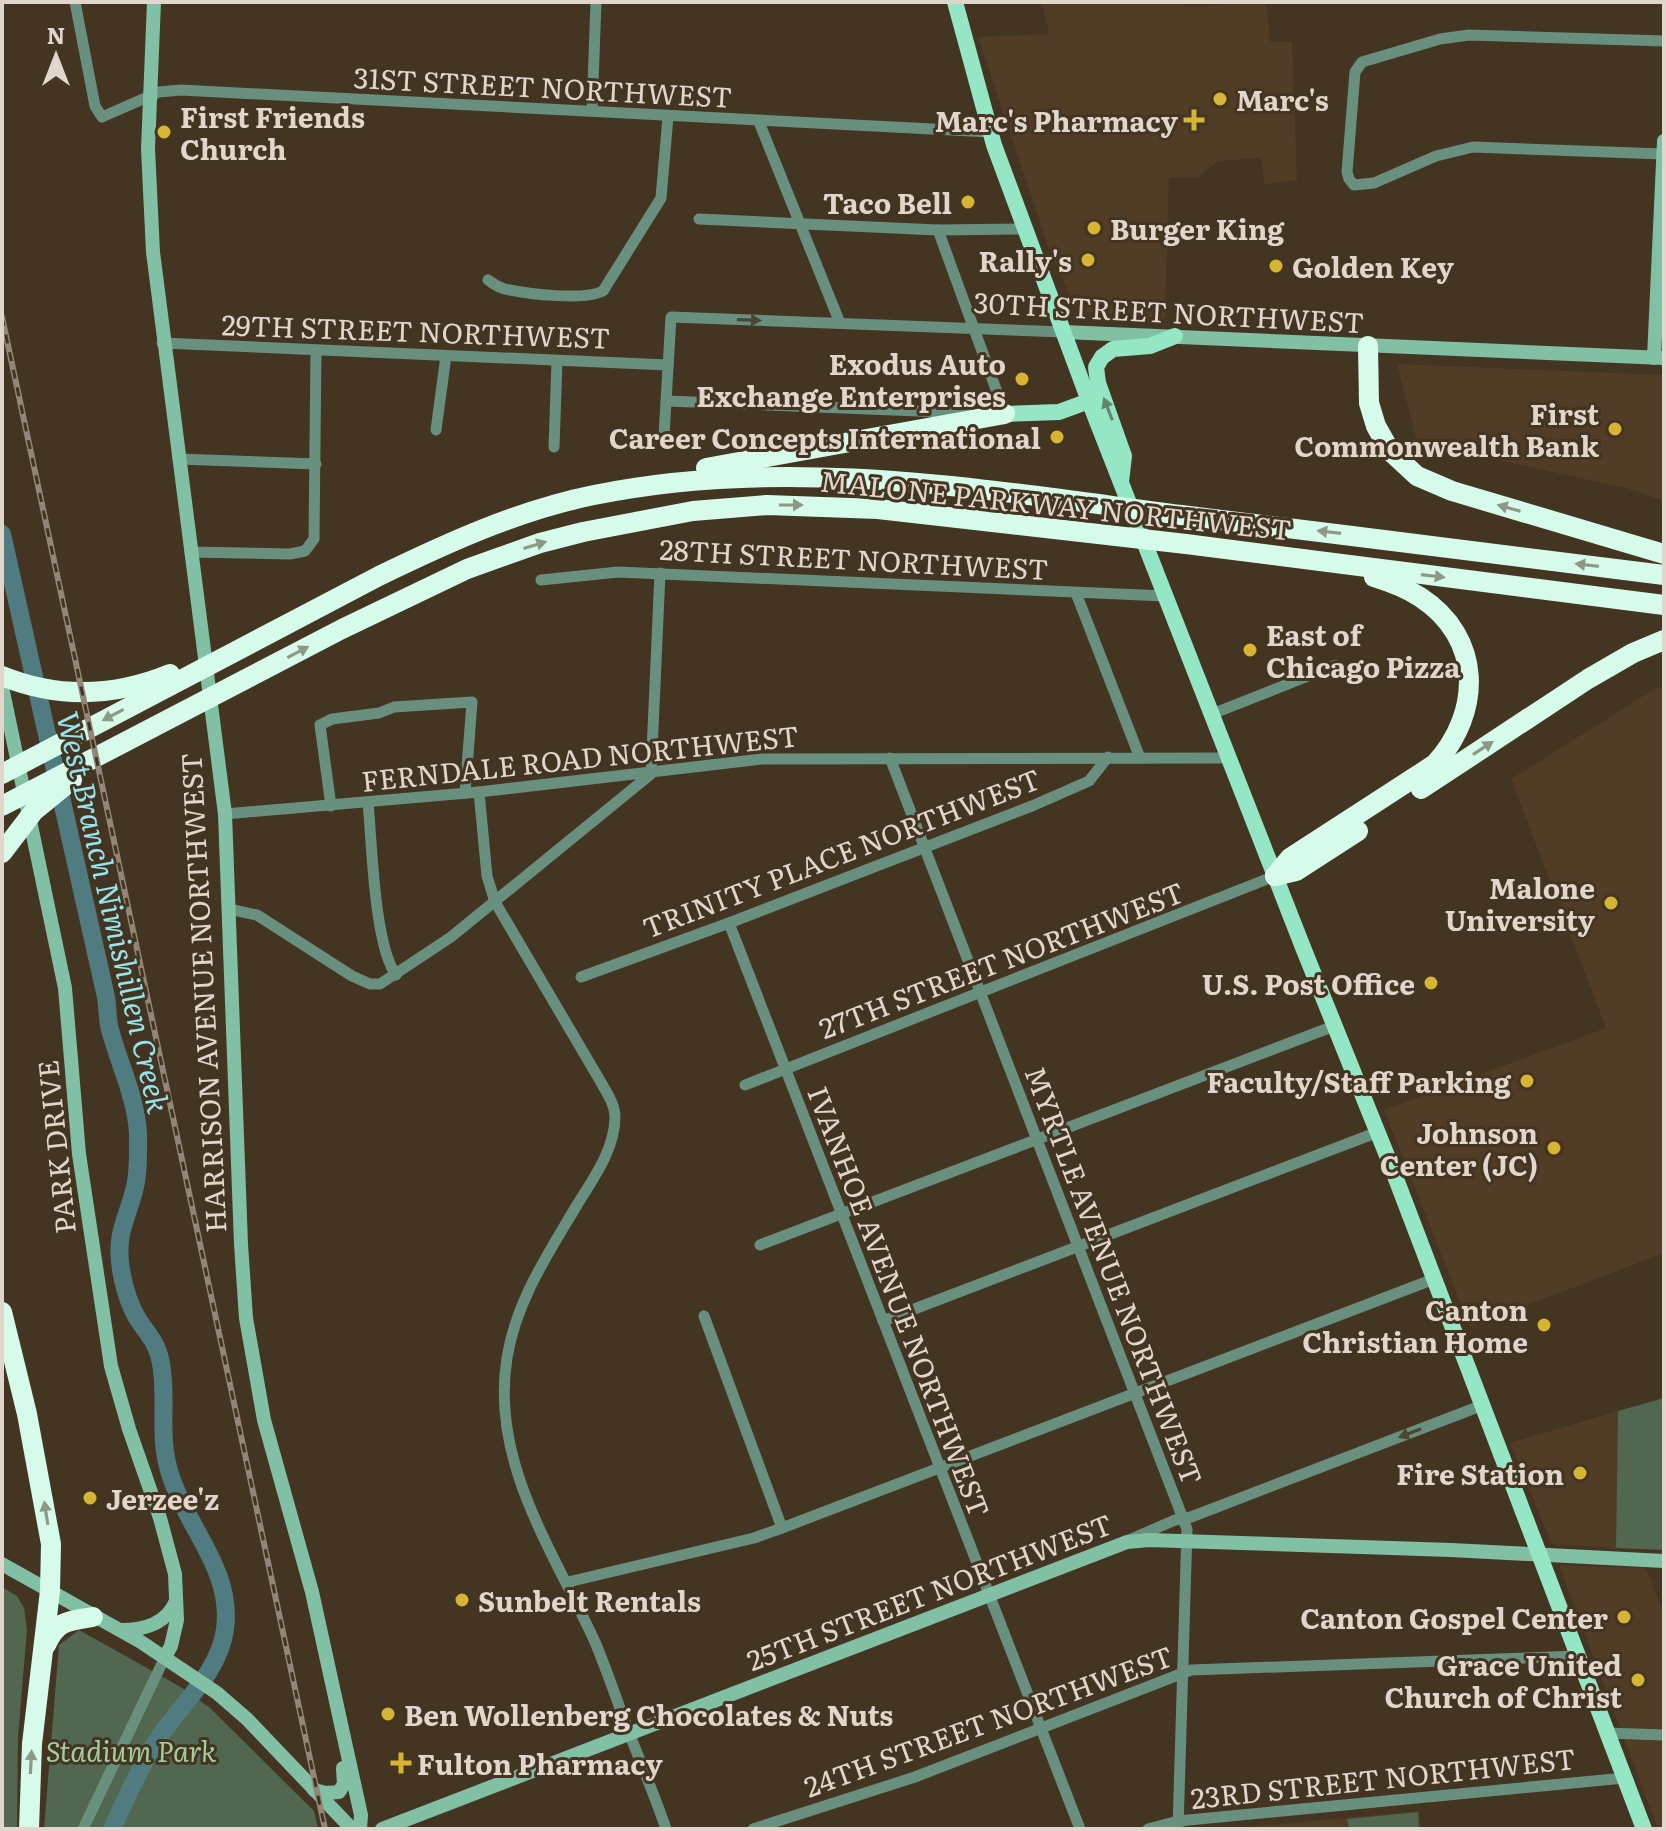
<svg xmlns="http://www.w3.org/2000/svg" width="1666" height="1831" viewBox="0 0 1666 1831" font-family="Literata,serif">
<rect width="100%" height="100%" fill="#443422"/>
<g fill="#513c25">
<polygon points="1042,2 1184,2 1185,7 1266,2 1270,42 1292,42 1297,180 1265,185 1261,158 1218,161 1198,177 1169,178 1165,318 1077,312 1048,246 978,37 1049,34"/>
<polygon points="1397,364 1664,375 1664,501 1630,489 1417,442"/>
<polygon points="1664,687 1664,1253 1470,1327 1384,1110 1606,1028 1511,779 1656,688"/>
<polygon points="1618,1411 1616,1548 1552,1544 1510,1443"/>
<polygon points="1559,1565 1646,1568 1664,1615 1664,1829 1658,1829"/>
<polygon points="1419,1811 1421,1829 1223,1829"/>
</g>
<g fill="#51674f">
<polygon points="1664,1398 1664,1550 1616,1548 1618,1411"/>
<polygon points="2,1587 17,1596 24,1608 27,1629 18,1737 17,1829 2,1829"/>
<polygon points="79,1630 179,1686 209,1707 314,1811 318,1829 44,1829 59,1645"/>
<polygon points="1418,1812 1419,1829 1349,1829 1347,1819"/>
</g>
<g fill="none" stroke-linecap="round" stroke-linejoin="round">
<path stroke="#507c81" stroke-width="18" d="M 2,534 L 106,997 C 108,1009 107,1022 111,1033 C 120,1066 136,1098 138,1133 C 138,1150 139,1170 135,1187 C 127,1220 115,1233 121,1270 C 124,1287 130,1307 139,1321 C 150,1337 157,1343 161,1363 C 168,1404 157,1436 171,1477 C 188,1529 233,1571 225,1629 C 220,1672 178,1707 156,1742 C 139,1769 125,1800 112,1829"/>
<g stroke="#698f7e" stroke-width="11">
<polyline points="75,2 95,106 102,117 159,92 181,90 990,132"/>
<polyline points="592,111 596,2"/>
<polyline points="759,122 840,323"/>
<polyline points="1663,154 1473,147 1436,156 1374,183 1354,185 1349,179 1347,172 1355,72 1362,62 1440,39 1469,35 1664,41"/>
<polyline points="699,219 938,230 1026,229"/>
<polyline points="938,230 1005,414 1002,414"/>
<path d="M 488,280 C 494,284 499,288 505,289 C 528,294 584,301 603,291 L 661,198 L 668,117"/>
<polyline points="162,343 668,365"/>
<polyline points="667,401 968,413"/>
<polyline points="436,430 446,356"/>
<polyline points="664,435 671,317 1064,332"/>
<polyline points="554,447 557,361"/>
<polyline points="178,459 316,464"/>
<polyline points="190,552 290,554 305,551 314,539 316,350"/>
<polyline points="541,580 618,572 1165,596"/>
<polyline points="1076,593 1140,758"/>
<polyline points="1212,714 1336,665"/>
<polyline points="890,758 1187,1529 1178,1829"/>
<path d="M 479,792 L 487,876 L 495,902 L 602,1084 C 608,1095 615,1105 615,1117 C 615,1149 593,1179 577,1205 C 548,1254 516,1301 507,1358 C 490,1462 554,1552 595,1642 C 606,1668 615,1695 625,1722 C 638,1757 654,1793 666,1829"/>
<path d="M 368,802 C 372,844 374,944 396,975"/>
<polyline points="331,806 320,725 332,719 379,713 394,707 472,702 465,793"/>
<polyline points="225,814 479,792 762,759 1229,758"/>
<polyline points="229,909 257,915 352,976 370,984 380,984 451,937 651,774 660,573"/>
<polyline points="729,923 1080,1829"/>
<polyline points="581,977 729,923 1032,806 1089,781 1108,757"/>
<polyline points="745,1085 1275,876"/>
<polyline points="760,1245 1334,1026"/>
<polyline points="704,1316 782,1528"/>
<polyline points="883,1321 1378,1132"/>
<polyline points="1129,1540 1175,1520 1191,1517 1483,1405"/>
<polyline points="568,1582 754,1538 782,1528 1434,1279"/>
<polyline points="1607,1733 1664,1735"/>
<polyline points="83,1829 165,1657"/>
<polyline points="753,1829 915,1777 1191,1670 1578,1656"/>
<polyline points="1148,1829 1178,1821 1624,1778"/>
</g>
<g stroke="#82c0a6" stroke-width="14">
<polyline points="154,2 148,149 153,252 225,814 241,1244 246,1318 264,1420 312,1592 361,1815 360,1829"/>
<polyline points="1064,332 1664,358"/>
<polyline points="1654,358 1664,141"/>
<polyline points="2,687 65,988 79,1154 111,1366 129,1429 160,1518 175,1574 177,1620 171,1646 165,1657"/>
<polyline points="2,1564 141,1642 217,1693 247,1719 352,1829"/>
<path d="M 121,1630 C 145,1630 166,1624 176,1601"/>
<polyline points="314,1790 326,1793 339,1792 344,1784 343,1768"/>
<polyline points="382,1829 1127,1542 1149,1540 1451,1550 1664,1561"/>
</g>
<g stroke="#95e6c4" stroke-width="16">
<polyline points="955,2 994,145 1089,401 1304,950 1390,1163 1644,1829"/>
<polyline points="1005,414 1059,412 1089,401"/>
<polyline points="1121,482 1124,456 1098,383 1096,367 1102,357 1113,349 1150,346 1175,336"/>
</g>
<g stroke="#d6fbea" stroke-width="20">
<polyline points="1368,346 1369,403 1376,426 1390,451 1417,476 1452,491 1664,554"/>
<polyline points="706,468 1005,414"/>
<path d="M 2,676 C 59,699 114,697 170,674"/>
<path d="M 2,774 L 379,576 C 447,543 519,510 594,495 C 789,455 986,490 1181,515 C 1342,535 1503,554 1664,575"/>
<polyline points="1421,789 1588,679 1633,653 1664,640"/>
<polyline points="2,806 342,629 467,569 540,543 583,532 693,511 767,505 878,509 1186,544 1664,605"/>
<polyline points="2,853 34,811 72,780"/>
<path d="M 1275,876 L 1290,858 L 1435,764 C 1482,712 1483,638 1420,597 C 1406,588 1390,582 1374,577"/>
<polyline points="1275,876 1296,871 1358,831"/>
<polyline points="2,1312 27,1414 51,1544 50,1591 32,1744 29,1829"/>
<path d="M 46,1645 C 57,1620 68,1621 93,1617"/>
</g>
<g stroke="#938678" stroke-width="6">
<polyline id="rail" points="2,317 325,1829"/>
</g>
<use href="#rail" stroke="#443422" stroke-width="3" stroke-dasharray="9" stroke-linecap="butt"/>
</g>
<defs><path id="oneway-solid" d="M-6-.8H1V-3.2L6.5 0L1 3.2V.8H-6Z" transform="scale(2)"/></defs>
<g fill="#4b4634">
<use href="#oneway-solid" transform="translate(749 320) rotate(2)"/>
<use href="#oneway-solid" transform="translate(1410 1433) rotate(159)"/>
</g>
<use fill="#68846b" href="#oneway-solid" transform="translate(1108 409) rotate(-111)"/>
<g fill="#8d9886">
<use href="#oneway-solid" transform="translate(791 505)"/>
<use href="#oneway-solid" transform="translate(1509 508) rotate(-164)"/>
<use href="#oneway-solid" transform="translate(1329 532) rotate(-173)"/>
<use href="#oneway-solid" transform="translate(535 545) rotate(-17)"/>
<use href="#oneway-solid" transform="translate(1587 565) rotate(-173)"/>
<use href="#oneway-solid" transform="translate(1433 576) rotate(7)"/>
<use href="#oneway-solid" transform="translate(298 652) rotate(-28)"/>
<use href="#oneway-solid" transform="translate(113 715) rotate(152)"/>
<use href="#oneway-solid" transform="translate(1483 748) rotate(-33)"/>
<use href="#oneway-solid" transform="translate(46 1513) rotate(-99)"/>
<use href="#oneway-solid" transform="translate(31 1762) rotate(-87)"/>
</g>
<g fill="#d6b534" stroke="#443422" stroke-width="3">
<circle cx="1220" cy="99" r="8"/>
<path d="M1190 108h8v8h8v8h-8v8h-8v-8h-8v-8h8z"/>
<circle cx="164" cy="132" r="8"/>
<circle cx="968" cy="202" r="8"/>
<circle cx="1094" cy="228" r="8"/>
<circle cx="1088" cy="260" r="8"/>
<circle cx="1276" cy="266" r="8"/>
<circle cx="1022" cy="379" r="8"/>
<circle cx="1615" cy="429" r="8"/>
<circle cx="1057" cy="437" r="8"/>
<circle cx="1250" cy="650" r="8"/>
<circle cx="1611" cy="903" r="8"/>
<circle cx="1431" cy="983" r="8"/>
<circle cx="1527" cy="1081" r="8"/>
<circle cx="1554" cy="1148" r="8"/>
<circle cx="1544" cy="1325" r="8"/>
<circle cx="1580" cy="1473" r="8"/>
<circle cx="90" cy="1498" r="8"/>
<circle cx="462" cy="1600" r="8"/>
<circle cx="1624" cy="1617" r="8"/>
<circle cx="1638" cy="1680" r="8"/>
<circle cx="388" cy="1714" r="8"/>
<path d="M397 1751h8v8h8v8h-8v8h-8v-8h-8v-8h8z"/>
</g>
<g text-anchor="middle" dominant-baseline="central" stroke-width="6" stroke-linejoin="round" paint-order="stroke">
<g font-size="28" fill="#e0d6cb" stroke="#443422">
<text transform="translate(543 86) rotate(3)">31ST STREET NORTHWEST</text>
<text transform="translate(1169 311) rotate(3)">30TH STREET NORTHWEST</text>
<text transform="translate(416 330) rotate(2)">29TH STREET NORTHWEST</text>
<text transform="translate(1056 504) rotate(6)">MALONE PARKWAY NORTHWEST</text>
<text transform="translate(854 558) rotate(3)">28TH STREET NORTHWEST</text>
<text transform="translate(580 757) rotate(-6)">FERNDALE ROAD NORTHWEST</text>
<text transform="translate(841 852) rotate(-21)">TRINITY PLACE NORTHWEST</text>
<text transform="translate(1001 959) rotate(-21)">27TH STREET NORTHWEST</text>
<text transform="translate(202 993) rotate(-93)">HARRISON AVENUE NORTHWEST</text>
<text transform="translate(55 1147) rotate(-96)">PARK DRIVE</text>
<text transform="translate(1115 1275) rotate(69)">MYRTLE AVENUE NORTHWEST</text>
<text transform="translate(900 1301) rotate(69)">IVANHOE AVENUE NORTHWEST</text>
<text transform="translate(929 1591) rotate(-21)">25TH STREET NORTHWEST</text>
<text transform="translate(988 1720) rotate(-20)">24TH STREET NORTHWEST</text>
<text transform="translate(1383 1777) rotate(-6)">23RD STREET NORTHWEST</text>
</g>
<g font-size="28" font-weight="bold" fill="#e0d6cb" stroke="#443422" text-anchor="end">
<text x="1236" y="99" text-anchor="start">Marc's</text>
<text x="180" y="116" text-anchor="start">First Friends<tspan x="180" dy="32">Church</tspan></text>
<text x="1178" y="120">Marc's Pharmacy</text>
<text x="952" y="202">Taco Bell</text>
<text x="1110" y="228" text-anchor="start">Burger King</text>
<text x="1072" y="260">Rally's</text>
<text x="1292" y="266" text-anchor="start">Golden Key</text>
<text x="1006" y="363">Exodus Auto<tspan x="1006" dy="32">Exchange Enterprises</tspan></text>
<text x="1599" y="413">First<tspan x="1599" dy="32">Commonwealth Bank</tspan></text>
<text x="1041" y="437">Career Concepts International</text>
<text x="1266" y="634" text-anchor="start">East of<tspan x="1266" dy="32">Chicago Pizza</tspan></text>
<text x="1595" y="887">Malone<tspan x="1595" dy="32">University</tspan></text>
<text x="1415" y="983">U.S. Post Office</text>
<text x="1511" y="1081">Faculty/Staff Parking</text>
<text x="1538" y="1132">Johnson<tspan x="1538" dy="32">Center (JC)</tspan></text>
<text x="1528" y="1309">Canton<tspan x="1528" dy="32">Christian Home</tspan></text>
<text x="1564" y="1473">Fire Station</text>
<text x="106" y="1498" text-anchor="start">Jerzee'z</text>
<text x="478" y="1600" text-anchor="start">Sunbelt Rentals</text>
<text x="1608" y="1617">Canton Gospel Center</text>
<text x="1622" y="1664">Grace United<tspan x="1622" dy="32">Church of Christ</tspan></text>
<text x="404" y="1714" text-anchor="start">Ben Wollenberg Chocolates &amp; Nuts</text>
<text x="417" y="1763" text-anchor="start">Fulton Pharmacy</text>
</g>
<g font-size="28" font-style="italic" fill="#a1cd9e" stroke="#443422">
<text x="131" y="1750">Stadium Park</text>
</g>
<g font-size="30" font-style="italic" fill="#95e5ee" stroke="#443422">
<text transform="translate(115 912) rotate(77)">West Branch Nimishillen Creek</text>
</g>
</g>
<rect width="1666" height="1831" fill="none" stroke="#e0d6cb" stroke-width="8"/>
<g transform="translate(56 56)" stroke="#443422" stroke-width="6" paint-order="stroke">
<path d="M0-6L14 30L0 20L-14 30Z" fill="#e0d6cb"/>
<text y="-12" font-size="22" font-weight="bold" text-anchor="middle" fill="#e0d6cb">N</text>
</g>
</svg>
